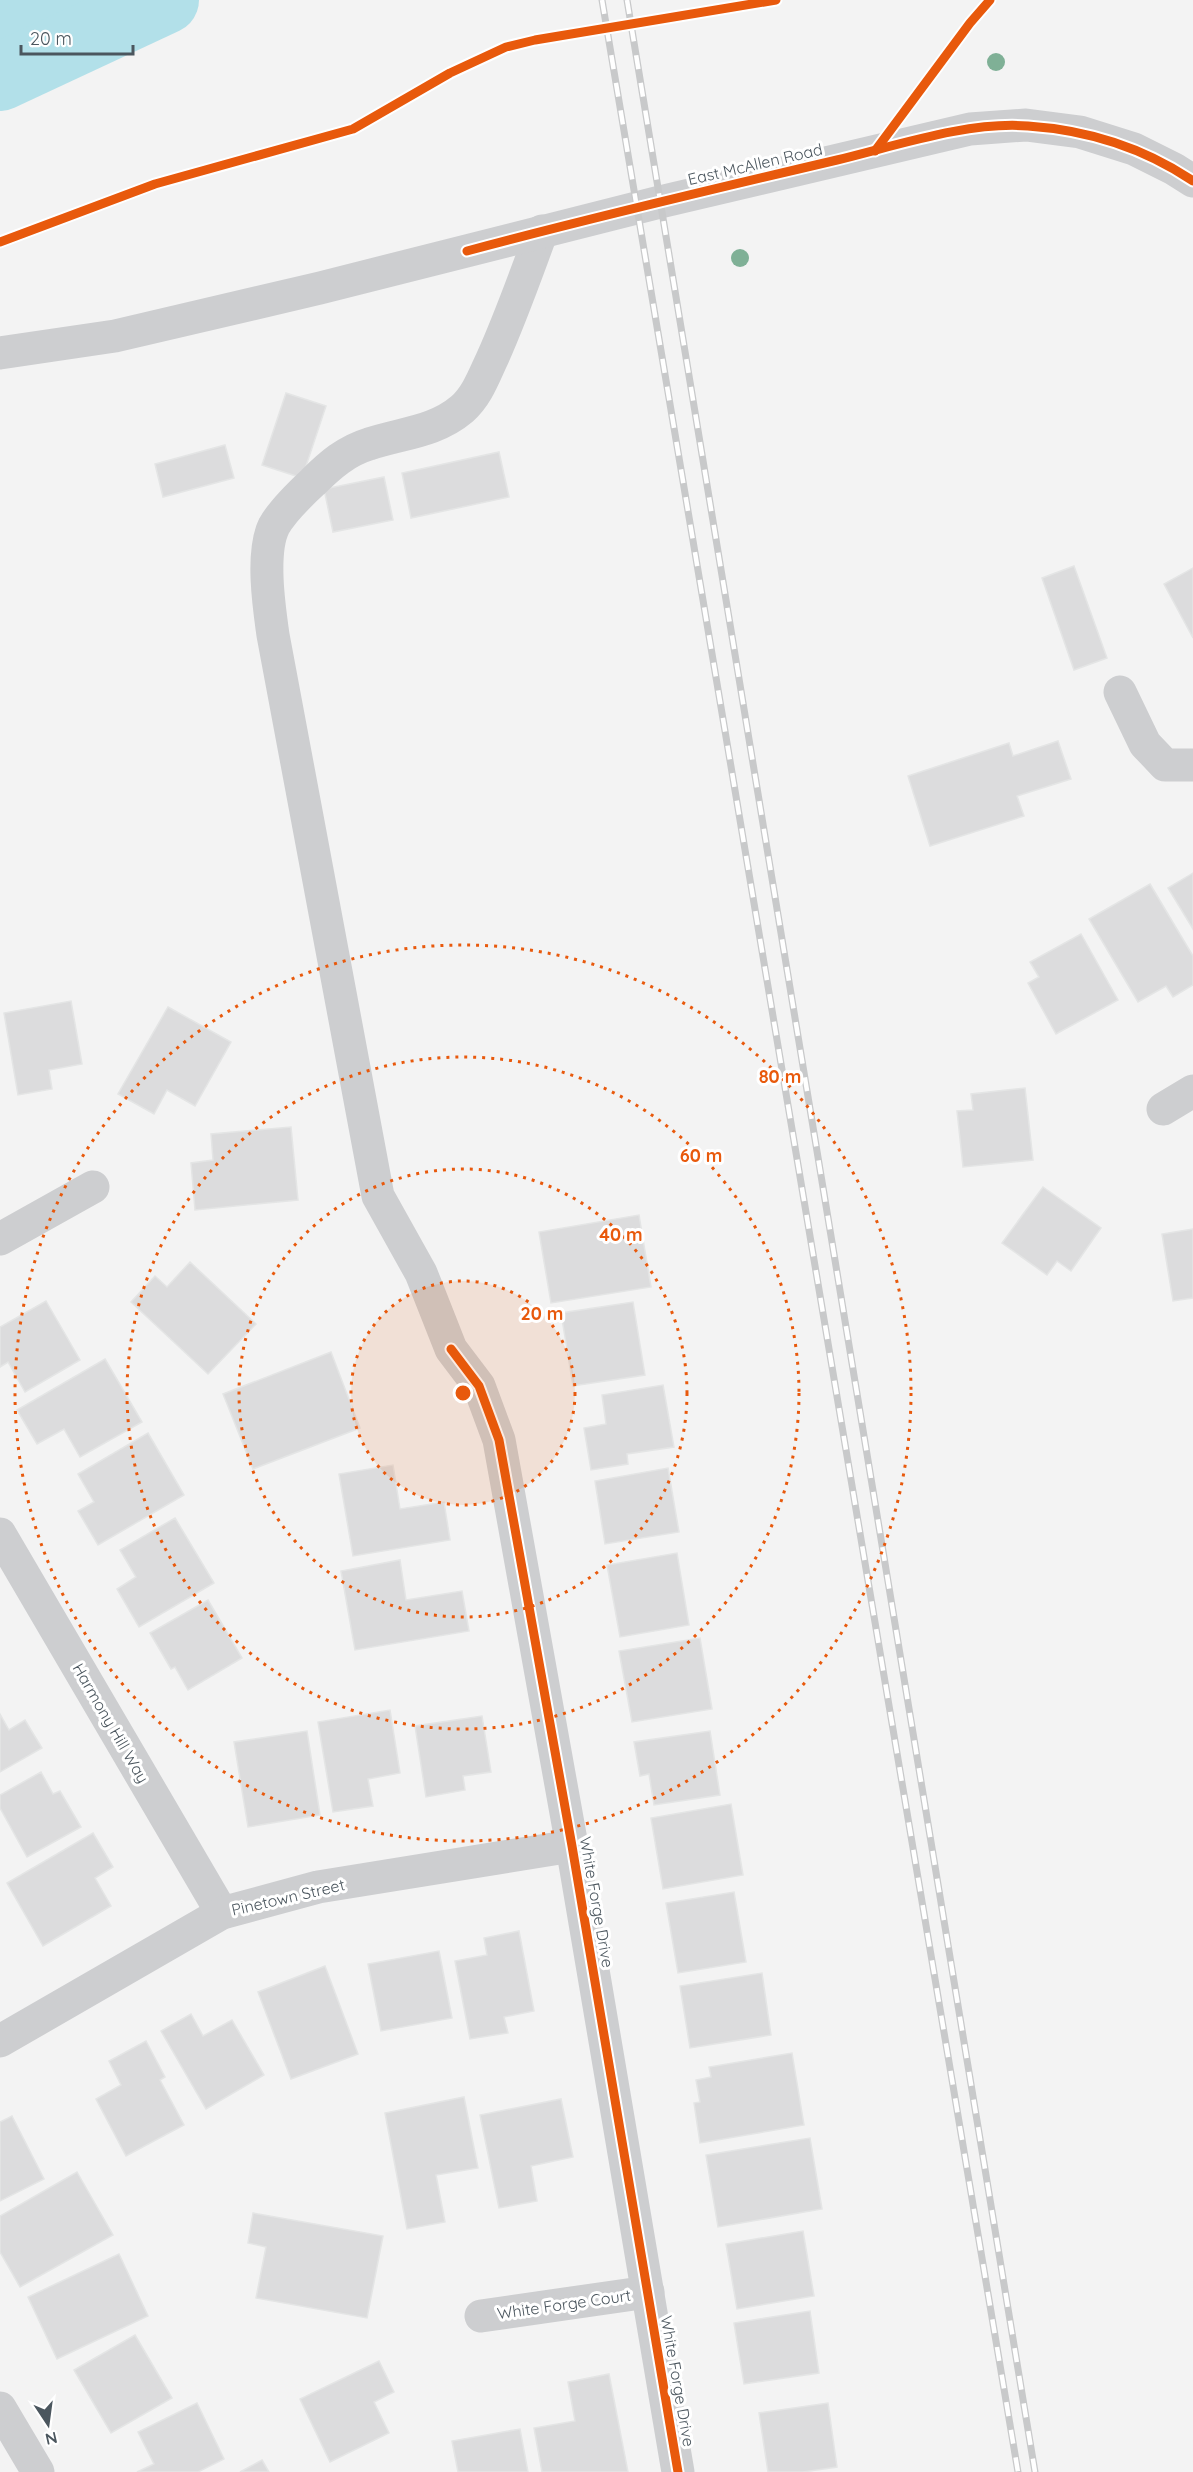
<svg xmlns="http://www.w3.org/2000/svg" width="1193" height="2472" viewBox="0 0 1193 2472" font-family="Quicksand,sans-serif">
<rect width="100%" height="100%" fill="#f3f3f3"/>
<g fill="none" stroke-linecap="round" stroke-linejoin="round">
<g stroke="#b2e0e9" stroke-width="68">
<polyline points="0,19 111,3"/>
<polyline points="0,77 165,0"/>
</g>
</g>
<g fill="#dcdcdd" stroke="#e4e5e5" stroke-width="1.5">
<polygon points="286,393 326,406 302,478 262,465"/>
<polygon points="225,445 234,478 163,497 155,464"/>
<polygon points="499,452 509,497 411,518 402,473"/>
<polygon points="384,477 393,520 333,532 324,489"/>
<polygon points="1074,566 1107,658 1074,670 1042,578"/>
<polygon points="1193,568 1193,638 1164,584"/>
<polygon points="1058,741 1071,779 1017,796 1024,816 930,846 908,776 1009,743 1013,756"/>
<polygon points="1193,873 1193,929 1168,888"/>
<polygon points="1150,884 1193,956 1193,985 1173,997 1166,986 1138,1002 1089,919"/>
<polygon points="1081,934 1118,1000 1056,1034 1028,983 1039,977 1030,962"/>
<polygon points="71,1001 82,1064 49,1070 52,1089 18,1095 4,1013"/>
<polygon points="168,1007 231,1042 195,1106 167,1090 154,1114 118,1094"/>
<polygon points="1025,1088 1033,1160 963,1167 957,1111 973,1110 971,1094"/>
<polygon points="291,1127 298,1200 195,1210 191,1163 213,1160 211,1134"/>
<polygon points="1043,1187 1101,1228 1071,1271 1057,1261 1047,1275 1002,1243"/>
<polygon points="639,1215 651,1287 551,1303 539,1232"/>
<polygon points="1193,1229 1193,1298 1173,1301 1162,1234"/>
<polygon points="190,1262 256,1324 208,1374 131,1302 155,1276 167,1287"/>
<polygon points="46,1301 80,1360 25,1392 8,1362 0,1367 0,1327"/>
<polygon points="633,1302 645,1375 573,1386 561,1313"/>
<polygon points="331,1352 360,1428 253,1469 223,1394"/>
<polygon points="105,1359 142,1422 80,1457 64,1429 37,1444 17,1410"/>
<polygon points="663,1385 674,1447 627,1454 628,1464 591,1470 584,1428 606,1424 602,1395"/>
<polygon points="148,1433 184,1495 98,1545 78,1511 94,1502 78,1474"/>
<polygon points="393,1465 400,1509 444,1502 450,1540 353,1556 339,1474"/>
<polygon points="668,1468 679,1532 605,1544 595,1481"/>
<polygon points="175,1518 214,1583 139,1627 117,1589 136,1577 120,1550"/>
<polygon points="677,1553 689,1625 620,1637 607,1565"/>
<polygon points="400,1560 406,1600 462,1591 469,1631 355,1650 341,1571"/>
<polygon points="208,1600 242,1658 188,1690 175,1667 171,1669 150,1633"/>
<polygon points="700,1638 712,1709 632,1722 619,1651"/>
<polygon points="390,1710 400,1773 368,1779 373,1806 333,1812 318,1722"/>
<polygon points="0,1714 9,1730 25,1720 42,1748 0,1772"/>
<polygon points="482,1716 491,1772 463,1776 465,1790 426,1797 415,1726"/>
<polygon points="307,1731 320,1815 248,1827 234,1742"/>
<polygon points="710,1731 720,1795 654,1805 649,1774 640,1776 634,1742"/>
<polygon points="41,1772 53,1794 60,1791 81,1827 27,1857 0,1808 0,1795"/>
<polygon points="731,1804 743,1875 663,1889 651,1818"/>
<polygon points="93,1833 113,1867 95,1878 111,1906 43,1946 7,1883"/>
<polygon points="734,1892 746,1962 678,1973 666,1903"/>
<polygon points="519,1931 534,2011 504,2017 508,2033 470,2039 455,1961 487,1955 484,1938"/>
<polygon points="439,1951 452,2018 381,2031 368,1964"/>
<polygon points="325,1966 358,2054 291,2079 258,1992"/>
<polygon points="762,1973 771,2035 690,2048 680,1986"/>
<polygon points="191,2014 203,2036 232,2020 264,2075 206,2109 161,2031"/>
<polygon points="146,2041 165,2077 160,2080 184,2125 126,2156 96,2099 121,2085 109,2061"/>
<polygon points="792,2053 804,2125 700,2143 694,2103 700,2102 696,2080 711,2077 709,2067"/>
<polygon points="464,2097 478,2168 436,2175 445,2222 407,2229 385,2113"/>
<polygon points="561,2099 573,2157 531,2166 537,2201 499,2208 480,2115"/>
<polygon points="12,2116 44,2179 0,2201 0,2122"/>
<polygon points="810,2138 822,2209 718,2227 706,2155"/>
<polygon points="77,2172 113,2235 20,2287 0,2252 0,2216"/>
<polygon points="253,2213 383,2236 367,2318 256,2298 266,2247 248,2243"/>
<polygon points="803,2231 814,2296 737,2309 726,2244"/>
<polygon points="119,2254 148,2316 57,2359 28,2297"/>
<polygon points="810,2311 819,2373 744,2384 734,2323"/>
<polygon points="135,2335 172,2398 111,2433 74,2370"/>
<polygon points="379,2361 394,2392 374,2402 389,2433 330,2462 300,2399"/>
<polygon points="609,2374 628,2472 542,2472 534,2428 575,2421 568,2382"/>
<polygon points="197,2403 224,2459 198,2472 137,2472 154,2464 138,2432"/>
<polygon points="828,2403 837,2467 803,2472 768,2472 759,2413"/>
<polygon points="520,2429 528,2472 458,2472 452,2441"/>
<polygon points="262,2460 269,2472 240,2472"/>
</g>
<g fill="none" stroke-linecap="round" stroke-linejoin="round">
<g stroke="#cdced0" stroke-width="33">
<path d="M 542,231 C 526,274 511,317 492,359 C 484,376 477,396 462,409 C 435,432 402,433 369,444 C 346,451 330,465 313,482 C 300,494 283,510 274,526 C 261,552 269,607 273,635 L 378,1196 L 421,1273 L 451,1349 L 479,1386 L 499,1440 L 572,1846 L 678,2472"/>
<polyline points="0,353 115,336 320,288 660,202 970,129 1026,125 1080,132 1134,149 1174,169 1193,181"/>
<polyline points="1120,692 1145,744 1165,765 1193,765"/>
<polyline points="1163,1109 1193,1091"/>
<polyline points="0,1239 93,1187"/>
<polyline points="0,1534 222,1913"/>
<polyline points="0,2041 222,1913 318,1887 572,1846"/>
<polyline points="481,2316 648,2292"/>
<polyline points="0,2408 38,2472"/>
</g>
<g stroke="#c8c9ca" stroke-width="7">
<g id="rail">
<polyline points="602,0 1018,2472"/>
<polyline points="627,0 1035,2472"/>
</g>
</g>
<use href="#rail" stroke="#fff" stroke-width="4.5" stroke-dasharray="14" stroke-linecap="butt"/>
<g stroke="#fff" stroke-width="13">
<g id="cycleway">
<polyline points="875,151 970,23 990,0"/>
<polyline points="0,242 155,184 353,129 450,73 506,47 535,40 776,0"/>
<path d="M 467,251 C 590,218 713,189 837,160 C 895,146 969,121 1028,126 C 1087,130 1144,148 1193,181"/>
<polyline points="451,1349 479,1386 499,1440 572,1846 678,2472"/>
</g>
</g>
<use href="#cycleway" stroke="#e8590c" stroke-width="9"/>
</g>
<g fill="#7fb096">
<circle cx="996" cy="62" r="9"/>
<circle cx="740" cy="258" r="9"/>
</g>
<circle cx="463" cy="1393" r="112" fill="#e8590c" fill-opacity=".12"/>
<g fill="none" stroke="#e8590c" stroke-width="3" stroke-dasharray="3 6">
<circle cx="463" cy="1393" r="112"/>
<circle cx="463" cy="1393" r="224"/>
<circle cx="463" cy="1393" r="336"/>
<circle cx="463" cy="1393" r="448"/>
</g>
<g text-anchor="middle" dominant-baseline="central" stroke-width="6" stroke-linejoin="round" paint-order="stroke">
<g font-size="16" fill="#4b565e" stroke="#fff">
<text transform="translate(755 164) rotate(-13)">East McAllen Road</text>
<text transform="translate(111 1723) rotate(60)">Harmony Hill Way</text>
<text transform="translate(288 1897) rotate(-13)">Pinetown Street</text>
<text transform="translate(597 1902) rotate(80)">White Forge Drive</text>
<text transform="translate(564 2304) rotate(-8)">White Forge Court</text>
<text transform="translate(678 2381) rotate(80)">White Forge Drive</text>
</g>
</g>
<circle cx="463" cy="1393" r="9" fill="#e8590c" stroke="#fff" stroke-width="3"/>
<g font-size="18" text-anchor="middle" font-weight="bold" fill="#e8590c" stroke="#fff" stroke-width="6" stroke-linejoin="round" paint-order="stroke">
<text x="780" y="1083">80 m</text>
<text x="701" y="1162">60 m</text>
<text x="621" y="1241">40 m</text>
<text x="542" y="1320">20 m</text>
</g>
<g transform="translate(48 2424) rotate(167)" stroke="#ffffff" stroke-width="4.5" paint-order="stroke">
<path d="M0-4.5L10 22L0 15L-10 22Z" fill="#4b565e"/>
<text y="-9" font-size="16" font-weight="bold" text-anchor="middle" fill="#4b565e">N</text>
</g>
<path d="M21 45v9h112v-9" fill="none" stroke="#4b565e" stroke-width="3"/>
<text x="30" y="45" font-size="18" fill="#4b565e" stroke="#ffffff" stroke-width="4.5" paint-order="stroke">20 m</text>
</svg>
